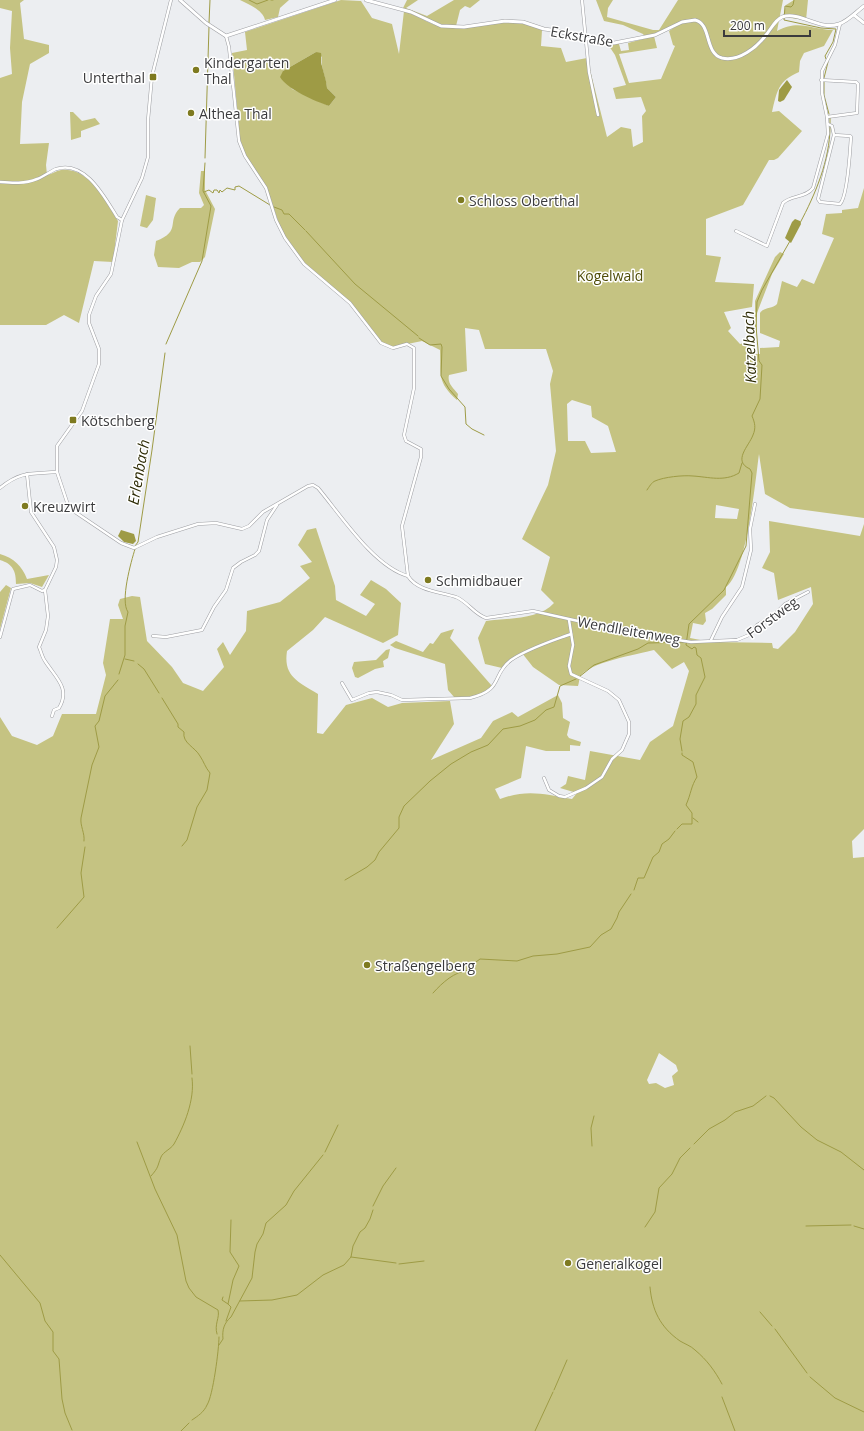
<svg xmlns="http://www.w3.org/2000/svg" width="864" height="1431" viewBox="0 0 864 1431" font-family="'Open Sans',sans-serif">
<rect width="100%" height="100%" fill="#eceef1"/>
<g fill="#c5c382" fill-rule="evenodd">
<path d="M 0,0 L 24,0 L 20,3 L 24,39 L 49,45 L 49,53 L 30,64 L 22,102 L 20,144 L 49,143 L 46,165 L 47,175 C 52,174 56,171 61,170 C 89,166 106,202 118,221 L 113,262 L 94,261 L 79,323 L 64,315 L 46,325 L 0,325 L 0,78 L 12,74 L 10,48 L 12,11 L 0,8 Z"/>
<path d="M 240,0 L 289,0 L 280,8 L 278,17 L 265,20 C 263,10 248,4 240,0 Z"/>
<path d="M 341,0 L 361,1 L 372,18 L 392,24 L 399,54 L 404,11 C 420,16 434,28 450,28 C 487,30 505,13 542,30 L 541,46 L 561,48 L 566,62 L 587,58 L 607,137 L 621,127 L 631,129 L 633,147 L 643,142 L 642,116 L 646,111 L 641,97 L 616,99 L 613,88 L 626,85 L 615,55 L 607,43 L 619,44 L 621,51 L 629,50 L 628,43 L 654,36 L 657,48 L 619,54 L 629,83 L 661,79 L 675,46 L 673,45 L 669,31 L 685,20 L 666,30 L 645,37 L 643,34 L 623,25 L 604,21 L 596,0 L 613,0 L 608,8 L 607,17 L 653,30 L 659,30 L 678,0 L 783,0 L 777,31 C 799,19 809,29 833,30 L 824,46 L 804,53 L 800,61 L 799,72 C 778,81 777,91 772,112 L 779,111 L 802,131 L 778,158 L 774,160 L 769,160 L 743,205 L 706,219 L 706,255 L 721,257 L 715,282 L 754,284 L 752,307 L 724,312 L 731,328 L 728,331 L 740,344 L 744,343 L 753,354 L 760,354 L 760,348 L 779,347 L 780,341 L 760,333 L 760,313 C 764,307 772,309 777,304 L 782,281 L 797,287 L 802,279 L 814,284 L 834,238 L 822,234 L 826,214 L 842,213 L 842,210 L 858,208 L 864,188 L 864,518 L 790,508 L 765,494 L 759,454 C 755,483 747,571 726,587 L 726,595 L 712,609 L 705,613 L 706,621 L 703,625 L 693,623 L 690,638 L 711,642 L 772,643 L 773,648 L 778,649 L 795,632 L 813,604 L 811,587 L 778,600 L 774,573 L 762,568 L 770,552 L 769,521 L 860,536 L 864,524 L 864,829 L 852,841 L 853,858 L 864,857 L 864,1431 L 0,1431 L 0,717 L 12,736 L 37,745 L 53,736 L 62,714 L 96,714 L 106,675 L 103,663 L 110,619 L 123,619 L 118,605 L 120,599 L 132,596 L 140,597 L 147,641 L 172,667 L 183,683 L 203,691 L 224,667 L 217,649 L 223,642 L 230,655 L 246,631 L 247,611 L 280,602 L 310,578 L 300,566 L 312,562 L 298,545 L 307,530 L 316,528 L 335,586 L 336,600 L 366,616 L 375,604 L 360,595 L 371,580 L 386,589 L 401,603 L 398,635 L 383,643 L 325,617 L 313,630 L 287,651 C 283,677 299,682 318,694 L 317,733 L 323,734 L 346,705 L 372,698 L 388,707 L 402,703 L 450,701 L 454,724 L 431,760 L 481,738 L 493,721 L 512,712 L 518,717 L 558,695 L 562,703 L 563,718 L 570,722 L 567,735 L 569,738 L 581,742 L 580,746 L 570,745 L 570,751 L 546,751 L 526,746 L 521,778 L 495,789 L 500,799 C 527,789 544,794 572,799 L 577,793 L 560,788 L 566,784 L 568,776 L 585,780 L 590,751 L 640,760 L 650,742 L 673,726 L 689,671 L 684,662 L 672,669 L 654,650 C 639,654 586,663 580,677 C 579,680 579,683 578,686 L 559,685 L 533,667 L 522,653 L 502,668 L 485,664 L 478,638 L 486,621 C 507,618 539,620 554,603 L 541,590 L 550,557 L 522,539 L 548,485 L 556,451 L 550,384 L 553,371 L 546,349 L 485,349 L 479,330 L 465,328 L 467,371 L 449,375 C 447,383 453,388 458,394 L 457,400 C 437,382 441,375 440,350 L 422,341 L 393,347 L 382,343 L 356,309 L 305,264 L 281,230 L 267,188 L 245,155 L 240,140 L 232,53 L 247,50 L 245,32 ZM 316,52 L 322,57 C 320,66 326,77 327,88 L 336,97 L 329,106 L 292,89 L 283,71 ZM 572,400 L 591,406 L 592,417 L 608,426 L 616,452 L 591,453 L 585,441 L 568,441 L 567,404 ZM 716,505 L 739,509 L 737,519 L 715,518 ZM 659,1053 L 676,1065 L 678,1071 L 672,1076 L 674,1085 L 665,1088 L 656,1083 L 649,1084 L 647,1080 Z"/>
<polygon points="407,0 418,0 406,8 427,16 454,0 480,0 470,8 465,6 460,10 456,26 442,25 403,8"/>
<polygon points="794,0 808,0 806,20 783,17 786,5"/>
<polygon points="70,112 73,112 82,121 95,118 100,124 81,131 81,137 71,140"/>
<path d="M 201,171 L 205,171 L 205,190 L 215,209 L 205,257 L 200,262 L 192,262 L 179,268 L 158,267 L 154,255 L 156,241 C 182,231 166,222 180,208 L 201,208 L 204,205 L 199,193 Z"/>
<polygon points="146,195 156,198 153,220 147,228 140,226"/>
<polygon points="780,252 784,254 772,274 757,313 757,332 755,331 755,301 775,257"/>
<path d="M 0,554 C 14,558 22,566 27,579 L 49,575 L 42,587 L 30,583 L 16,584 C 16,571 13,564 0,560 Z"/>
<polygon points="6,585 11,588 0,629 0,592"/>
<path d="M 454,629 L 450,638 L 492,686 C 481,697 469,697 454,697 L 448,690 L 445,664 L 395,648 L 390,645 L 396,641 L 423,652 L 430,643 L 433,644 L 441,633 Z"/>
<polygon points="390,649 388,658 383,661 384,667 375,669 358,678 355,677 352,668 354,662 376,660 386,650"/>
</g>
<g fill="#9e9b45">
<path d="M 316,52 L 321,53 C 322,57 320,61 322,66 C 324,75 326,78 327,88 L 336,97 L 329,106 C 315,101 288,90 280,77 L 283,71 Z"/>
<polygon points="787,80 792,87 784,100 780,102 778,101 779,90"/>
<polygon points="795,219 800,221 801,224 791,243 785,238 792,222"/>
<polygon points="121,530 134,534 136,541 133,544 124,542 118,536"/>
</g>
<g fill="none" stroke-linecap="round" stroke-linejoin="round">
<g stroke="#9e9b45" stroke-width="1">
<polyline points="249,0 257,4 268,0"/>
<polyline points="271,0 273,0"/>
<polyline points="794,0 793,5 791,7 785,6 784,20 821,28 836,29 833,42 825,56 826,59"/>
<polyline points="209,23 210,0"/>
<polyline points="824,78 828,62"/>
<polyline points="824,82 824,95 829,114"/>
<polyline points="830,118 830,123"/>
<polyline points="205,158 209,27"/>
<polyline points="204,192 209,190 213,193 214,190 217,190 219,193 220,190 222,192 227,188 235,190 235,187 239,186 270,205"/>
<polyline points="274,207 282,210 284,214 289,214 305,230"/>
<path d="M 800,223 C 815,195 830,160 830,127"/>
<polyline points="306,231 355,284 418,336"/>
<polyline points="419,338 430,345 441,344 442,347 441,376 449,389 465,407 466,424 472,429 484,435"/>
<polyline points="166,344 202,261 211,206 203,191 205,163"/>
<path d="M 647,490 C 649,487 652,482 655,481 C 664,477 683,475 693,476 C 709,477 724,482 739,473 L 742,463"/>
<polyline points="135,546 138,542 152,450 165,353"/>
<polyline points="125,659 134,661"/>
<polyline points="138,664 144,669 159,693"/>
<path d="M 119,674 L 125,655 L 125,626 L 128,612 C 120,601 131,562 135,549"/>
<polyline points="579,677 594,665 638,649 648,643 686,642"/>
<path d="M 162,698 L 178,724 L 178,727 L 184,732 C 182,743 195,747 200,756 C 204,762 205,767 210,773 L 207,790 L 197,807 L 187,840 L 182,846"/>
<path d="M 682,751 L 680,739 L 683,721 L 689,717 L 696,704 L 696,695 L 705,677 L 701,658 L 697,655 L 696,648 L 694,647 L 692,649 L 686,645 L 689,624 L 724,590 L 746,546 L 752,473 L 750,469 C 732,461 749,446 753,435 C 756,428 755,423 752,416 L 760,399 L 762,365 L 759,361 L 756,326 L 757,302 L 762,290 L 790,241"/>
<polyline points="693,818 698,822"/>
<path d="M 677,829 L 682,824 L 692,824 L 692,813 L 686,805 C 691,794 691,786 697,777 L 693,762 L 682,755 L 682,753"/>
<path d="M 84,841 C 85,833 80,826 81,818 L 92,765 L 99,747 L 95,726 L 99,721 L 105,696 L 118,680"/>
<polyline points="345,880 367,867 375,860 379,852 399,828 399,817 404,806 430,781 451,764 471,752 488,745 503,729 520,726 535,720 546,710 554,707 560,686 576,679"/>
<polyline points="634,890 638,878 644,878 653,857 659,852 662,844 669,839 675,831"/>
<polyline points="57,928 84,897 81,873 85,847"/>
<polyline points="476,962 480,959 517,961 533,956 557,954 590,947 601,935 611,929 617,918 619,912 631,894"/>
<path d="M 433,993 C 443,982 454,972 469,970 L 473,966"/>
<polyline points="190,1046 192,1074"/>
<polyline points="770,1096 774,1098 801,1127 817,1140 841,1152 864,1170"/>
<path d="M 137,1142 L 155,1189 L 177,1235 L 186,1281 L 189,1288 L 196,1297 L 218,1310 C 220,1318 214,1324 217,1334"/>
<polyline points="694,1144 709,1129 725,1120 735,1112 753,1106 766,1096"/>
<polyline points="592,1146 591,1128 594,1116"/>
<polyline points="325,1152 338,1125"/>
<path d="M 151,1176 C 159,1167 157,1167 161,1157 C 163,1152 171,1149 174,1144 C 184,1126 195,1100 192,1078"/>
<polyline points="373,1206 383,1186 396,1168"/>
<polyline points="806,1226 851,1225"/>
<polyline points="854,1226 864,1229"/>
<polyline points="645,1227 655,1212 659,1188 672,1174 680,1158 690,1148"/>
<polyline points="0,1255 40,1303 45,1321 53,1332 53,1351 59,1359 62,1399 65,1413 72,1430"/>
<polyline points="351,1257 396,1263"/>
<polyline points="399,1264 424,1261"/>
<path d="M 650,1287 C 652,1310 660,1327 680,1341 C 685,1344 691,1346 695,1350 C 707,1360 715,1371 722,1384"/>
<polyline points="223,1297 222,1300 228,1304"/>
<polyline points="240,1301 272,1300 297,1295 323,1275 344,1265 351,1257 353,1246 360,1232 365,1228 370,1219 373,1210"/>
<polyline points="760,1312 772,1326"/>
<polyline points="226,1321 231,1307 228,1304 233,1280 239,1266 230,1252 231,1220"/>
<polyline points="775,1329 807,1373"/>
<path d="M 219,1345 L 223,1339 C 222,1330 224,1323 231,1317 L 252,1278 L 255,1252 L 257,1244 L 263,1234 L 266,1223 L 286,1205 L 294,1191 L 323,1155"/>
<polyline points="810,1377 835,1398 864,1412"/>
<polyline points="554,1390 567,1360"/>
<polyline points="722,1397 735,1431"/>
<path d="M 192,1420 C 198,1416 204,1412 207,1405 C 213,1396 219,1349 219,1337"/>
<polyline points="181,1431 189,1423"/>
<polyline points="535,1431 553,1392"/>
</g>
<g stroke="#9e9fa3" stroke-width="3.5">
<g id="minor">
<path d="M 171,0 L 152,76 L 148,120 L 148,157 L 142,178 L 122,220 L 111,274 L 96,296 L 89,315 L 89,323 L 99,349 L 99,364 L 82,411 L 57,446 L 57,472 L 69,508 L 121,543 L 134,548 L 157,537 L 198,524 L 216,523 L 242,529 L 249,526 L 263,512 L 308,486 L 313,485 L 318,488 C 340,514 374,567 408,576"/>
<polyline points="582,0 589,72 598,115"/>
<path d="M 226,36 L 229,47 L 239,141 L 245,156 L 266,188 L 276,220 L 285,238 L 304,264 L 350,303 L 381,343 L 393,348 L 407,344 L 414,348 L 414,388 L 404,435 L 406,441 L 421,449 L 421,457 L 402,526 L 408,576 C 417,591 441,592 456,597 C 468,602 474,614 486,618 L 533,611 L 632,633 L 691,642 L 737,640 L 749,635 L 757,625 L 773,616 L 785,604 L 808,592"/>
<polyline points="821,80 856,82 858,84 857,113 827,117"/>
<path d="M 828,124 L 832,126 L 834,135 L 818,199 L 820,202 L 840,204 C 848,196 850,150 851,137 L 850,136 L 834,135"/>
<path d="M 0,182 C 12,183 25,184 37,179 C 43,177 49,172 56,169 C 85,159 105,198 117,217 L 122,220"/>
<path d="M 736,231 L 767,246 L 783,203 C 791,195 806,198 813,188 L 828,134 L 827,117 L 822,93 L 822,71 L 835,45 L 840,24"/>
<path d="M 27,474 L 31,512 L 54,547 L 57,560 L 56,567 L 45,590 L 48,616 L 46,630 L 39,647 C 41,651 42,657 45,661 C 55,677 71,688 59,708 L 54,710 L 52,716"/>
<path d="M 0,488 C 21,471 31,474 57,472"/>
<polyline points="153,636 166,637 202,630 214,607 226,590 233,568 241,562 255,555 259,551 267,520 277,505"/>
<polyline points="0,637 13,589 30,585 42,591 45,590"/>
<polyline points="711,640 722,617 742,587 751,550 750,529 755,504"/>
<path d="M 342,683 L 352,700 L 369,693 L 377,692 L 391,695 L 402,700 L 470,698 C 504,690 491,675 511,660 C 529,648 552,641 571,634"/>
<polyline points="544,778 549,790 559,796 565,797 586,788 602,777 612,759 622,750 629,734 629,722 619,700 608,691 571,674 569,666 573,645 569,620"/>
</g>
</g>
<g stroke="#9e9fa3" stroke-width="4">
<g id="tertiary">
<polyline points="180,0 206,23 226,36 335,0"/>
<path d="M 366,0 L 411,12 L 441,26 L 464,27 L 505,21 L 523,22 L 544,29 L 559,31 L 576,37 L 614,43 L 655,35 L 682,22 L 695,20 C 712,24 704,53 722,58 C 739,62 757,47 766,35 C 771,29 775,20 782,17 C 801,11 819,31 839,24 C 848,21 856,12 864,6"/>
<polyline points="854,15 864,23"/>
</g>
</g>
<use href="#minor" stroke="#fff" stroke-width="2.5"/>
<use href="#tertiary" stroke="#fff" stroke-width="3"/>
</g>
<g fill="#7e7a20" stroke="#fff" stroke-width="1.5">
<circle cx="196" cy="70" r="4"/>
<rect x="149" y="73" width="8" height="8" rx="2"/>
<circle cx="191" cy="113" r="4"/>
<circle cx="461" cy="200" r="4"/>
<rect x="69" y="416" width="8" height="8" rx="2"/>
<circle cx="25" cy="506" r="4"/>
<circle cx="428" cy="580" r="4"/>
<circle cx="367" cy="965" r="4"/>
<circle cx="568" cy="1263" r="4"/>
</g>
<g text-anchor="middle" dominant-baseline="central" stroke-width="3" stroke-linejoin="round" paint-order="stroke">
<g font-size="14" fill="#3b3b3d" stroke="#fff">
<text transform="translate(582 36) rotate(10)">Eckstraße</text>
<text transform="translate(772 617) rotate(-36)">Forstweg</text>
<text transform="translate(629 630) rotate(10)">Wendlleitenweg</text>
</g>
<g font-size="14" fill="#3b3b3d" stroke="#fff" text-anchor="start">
<text x="204" y="62">Kindergarten<tspan x="204" dy="16">Thal</tspan></text>
<text x="145" y="77" text-anchor="end">Unterthal</text>
<text x="199" y="113">Althea Thal</text>
<text x="469" y="200">Schloss Oberthal</text>
<text x="81" y="420">Kötschberg</text>
<text x="33" y="506">Kreuzwirt</text>
<text x="436" y="580">Schmidbauer</text>
<text x="375" y="965">Straßengelberg</text>
<text x="576" y="1263">Generalkogel</text>
</g>
<g font-size="14" fill="#504d09" stroke="#fff">
<text x="610" y="275">Kogelwald</text>
</g>
<g font-size="15" font-style="italic" fill="#2e2c06" stroke="#fff">
<text transform="translate(749 347) rotate(-92)">Katzelbach</text>
<text transform="translate(138 472) rotate(-80)">Erlenbach</text>
</g>
</g>
<path d="M724 30v6h86v-6" fill="none" stroke="#3b3b3d" stroke-width="2"/>
<text x="730" y="30" font-size="12" fill="#3b3b3d" stroke="#ffffff" stroke-width="3" paint-order="stroke">200 m</text>
</svg>
